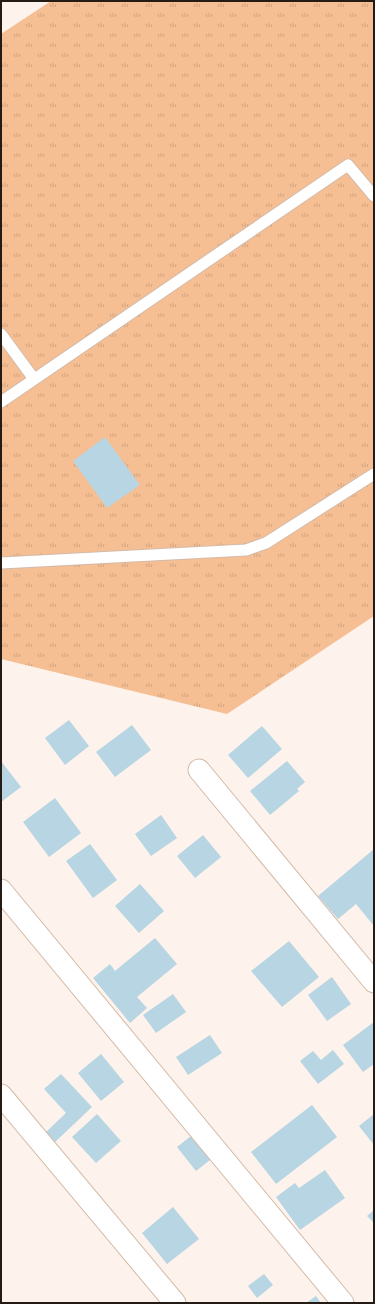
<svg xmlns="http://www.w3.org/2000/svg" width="375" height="1304" viewBox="0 0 375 1304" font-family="'Work Sans',sans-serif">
<defs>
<pattern id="grass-tufts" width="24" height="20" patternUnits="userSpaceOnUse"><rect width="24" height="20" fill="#f6be93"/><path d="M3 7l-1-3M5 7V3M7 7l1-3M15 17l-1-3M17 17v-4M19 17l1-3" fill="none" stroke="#d3a37e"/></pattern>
</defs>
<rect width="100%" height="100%" fill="#fdf3ec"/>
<polygon fill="url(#grass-tufts)" points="51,1 374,1 374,616 227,714 1,659 1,34"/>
<g fill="#b7d5e2">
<polygon points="105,437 140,485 107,508 73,461"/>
<polygon points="69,720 89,746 65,765 45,738"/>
<polygon points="132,725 151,750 115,777 96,752"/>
<polygon points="262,726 282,749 248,778 228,755"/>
<polygon points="1,761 21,787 1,802"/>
<polygon points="287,761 305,782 297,789 299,791 270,815 250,791"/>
<polygon points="55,798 81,833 49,857 23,822"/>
<polygon points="161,815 177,838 151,856 135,834"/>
<polygon points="203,835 221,857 195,878 177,856"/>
<polygon points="90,844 117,880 93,898 66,861"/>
<polygon points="374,849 374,926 356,904 338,919 318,896"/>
<polygon points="140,884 164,911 139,933 115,906"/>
<polygon points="155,938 177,964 137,997 147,1008 130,1023 93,978 110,964 115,971"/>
<polygon points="289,941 319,977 282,1007 251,971"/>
<polygon points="332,977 351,1004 327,1021 308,995"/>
<polygon points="173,994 186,1012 156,1033 143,1015"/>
<polygon points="374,1022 374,1064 363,1072 343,1045"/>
<polygon points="210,1035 222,1053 188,1075 176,1057"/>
<polygon points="333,1050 344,1064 318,1084 300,1061 313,1051 321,1060"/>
<polygon points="101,1054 124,1082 101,1101 78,1073"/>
<polygon points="61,1074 92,1107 54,1143 45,1133 66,1113 44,1089"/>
<polygon points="312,1105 337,1137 276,1184 251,1152"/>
<polygon points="97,1114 121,1141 96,1163 72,1137"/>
<polygon points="374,1114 374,1145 359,1126"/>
<polygon points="191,1136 210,1160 196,1171 177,1147"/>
<polygon points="325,1170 345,1198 300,1230 276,1197 295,1183 299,1188"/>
<polygon points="173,1207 199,1239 167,1264 142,1233"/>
<polygon points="374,1210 374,1223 367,1216"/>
<polygon points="264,1274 273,1285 257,1298 248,1286"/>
<polygon points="316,1296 321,1303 306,1303"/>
</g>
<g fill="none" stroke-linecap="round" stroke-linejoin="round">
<g stroke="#d3bba9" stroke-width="13">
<g id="service">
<polyline points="1,334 34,379"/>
<polyline points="1,402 348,165 374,196"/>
<polyline points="1,563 246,550 266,543 374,474"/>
</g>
</g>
<g stroke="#d3bba9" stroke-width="23">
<g id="minor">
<polyline points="199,770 374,982"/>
<polyline points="1,890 343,1303"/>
<polyline points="1,1095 175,1303"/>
</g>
</g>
<use href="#service" stroke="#fff" stroke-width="11"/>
<use href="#minor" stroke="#fff" stroke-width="21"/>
</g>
<rect width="375" height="1304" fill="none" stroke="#241b15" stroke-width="4"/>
</svg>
